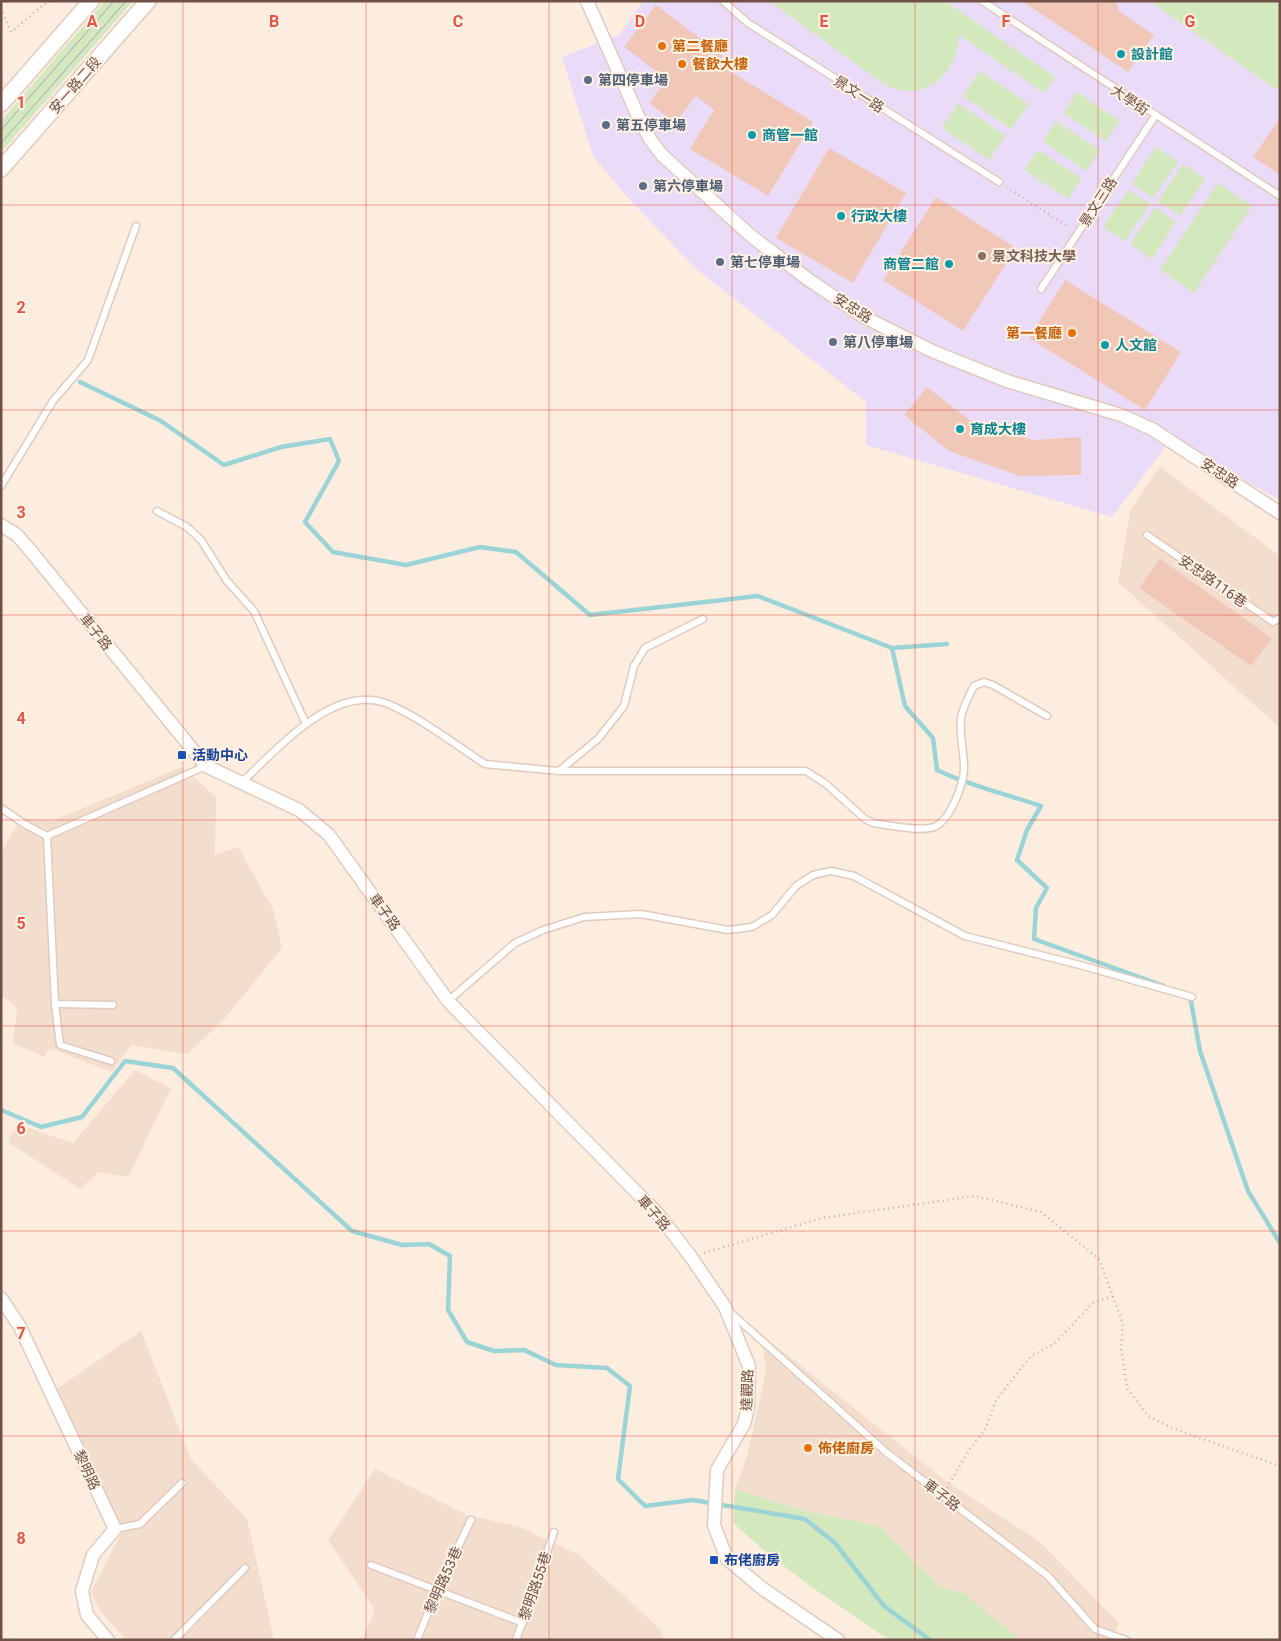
<svg xmlns="http://www.w3.org/2000/svg" width="1281" height="1641" viewBox="0 0 1281 1641" font-family="Roboto,'Noto Sans TC',sans-serif">
<rect width="100%" height="100%" fill="#fceddf"/>
<g fill="#f3decd">
<polygon points="1160,467 1280,556 1280,728 1118,582 1131,509"/>
<polygon points="182,767 216,797 215,855 238,847 273,909 282,948 225,1018 188,1054 131,1045 112,1072 50,1048 44,1057 13,1043 17,1008 6,998 1,998 1,851 22,818 52,821"/>
<polygon points="135,1070 171,1088 128,1177 98,1172 80,1189 8,1142 17,1124 73,1143"/>
<polygon points="141,1331 191,1459 247,1519 274,1640 126,1640 99,1610 91,1592 123,1530 55,1390"/>
<polygon points="762,1335 947,1482 1039,1541 1119,1623 1112,1640 1015,1640 1017,1638 962,1592 941,1588 879,1526 801,1510 735,1489 747,1456 766,1372"/>
<polygon points="375,1469 467,1515 520,1527 579,1555 661,1630 664,1640 362,1640 375,1610 328,1540"/>
</g>
<polygon fill="#eadcf8" points="643,1 1149,1 1274,88 1280,89 1280,500 1231,473 1174,436 1112,517 866,445 866,402 695,268 627,197 593,156 562,57 619,35"/>
<g fill="#d4e8be">
<polygon points="105,1 133,1 1,152 1,121"/>
<path d="M 769,1 L 799,1 L 803,5 L 806,1 L 945,1 L 1055,77 L 1044,93 L 959,35 C 957,75 925,104 885,85 Z"/>
<polygon points="1149,1 1280,1 1280,89 1274,88"/>
<polygon points="980,71 1029,104 1011,129 963,96"/>
<polygon points="1077,92 1120,121 1106,141 1063,113"/>
<polygon points="958,103 1006,136 989,160 942,128"/>
<polygon points="1056,121 1100,150 1086,171 1043,142"/>
<polygon points="1156,147 1178,162 1153,198 1132,184"/>
<polygon points="1038,150 1081,178 1068,199 1024,170"/>
<polygon points="1183,164 1205,179 1180,216 1158,201"/>
<polygon points="1218,183 1252,206 1194,293 1160,270"/>
<polygon points="1128,190 1150,204 1125,241 1103,227"/>
<polygon points="1155,207 1176,222 1152,259 1130,244"/>
<polygon points="735,1489 801,1510 879,1526 941,1588 962,1592 1017,1637 1015,1640 889,1640 810,1586 768,1554 733,1523"/>
</g>
<g fill="none" stroke-linecap="round" stroke-linejoin="round">
<g stroke="#9bd4d6" stroke-width="4.5">
<path d="M 80,382 L 161,421 L 224,465 L 281,447 L 330,439 L 339,461 L 305,522 L 333,552 L 406,565 L 480,547 L 516,552 L 590,615 L 758,596 L 892,648 L 905,706 L 933,738 L 937,770 C 970,786 1006,794 1041,806 L 1027,830 L 1017,860 L 1047,888 L 1036,908 L 1034,939 L 1164,986"/>
<polyline points="892,648 947,644"/>
<polyline points="1190,996 1200,1051 1248,1191 1280,1243"/>
<polyline points="1,1110 41,1127 82,1117 125,1061 173,1068 352,1231 402,1245 429,1244 450,1256 448,1310 467,1342 494,1351 524,1350 556,1365 607,1368 630,1386 618,1479 645,1506 693,1500 805,1519 835,1543 884,1606 930,1640"/>
</g>
</g>
<g fill="#f1c7b7">
<polygon points="1022,1 1116,1 1119,11 1154,35 1128,72"/>
<polygon points="656,5 723,56 718,64 813,122 768,196 690,149 714,110 696,96 675,123 649,103 667,79 624,47"/>
<polygon points="1280,118 1280,175 1253,157"/>
<polygon points="829,148 906,193 853,283 776,238"/>
<polygon points="936,197 1016,248 963,331 883,280"/>
<polygon points="1065,280 1181,352 1145,410 1029,338"/>
<polygon points="927,387 972,422 1033,440 1081,437 1081,475 1020,476 949,451 904,415"/>
<polygon points="1160,559 1272,638 1251,666 1139,588"/>
</g>
<g fill="none" stroke-linecap="round" stroke-linejoin="round">
<g stroke="#e1cabe" stroke-width="9">
<g id="service">
<polyline points="723,1 748,23 999,182"/>
<polyline points="982,1 1280,196"/>
<polyline points="1041,289 1155,116"/>
<polyline points="1,486 53,401 88,360 136,226"/>
<polyline points="157,511 187,527 201,540 227,581 254,611 306,724"/>
<polyline points="1147,535 1273,622 1280,618"/>
<polyline points="560,770 598,739 624,706 634,666 645,648 703,619"/>
<path d="M 242,782 C 277,750 334,682 388,704 C 423,719 454,744 485,764 L 559,771 L 806,771 L 826,784 L 865,819 L 873,823 C 887,825 921,832 934,827 C 950,821 964,784 964,768 C 964,751 959,735 961,718 C 963,706 969,696 974,686 L 984,682 L 993,685 L 1047,716"/>
<polyline points="1,808 26,825 47,836 206,766"/>
<polyline points="47,836 55,1004 60,1045 111,1061"/>
<polyline points="448,1001 515,943 543,930 584,917 641,914 728,930 752,927 772,915 796,886 813,875 831,871 854,876 965,936 1080,965 1192,997"/>
<polyline points="55,1004 113,1005"/>
<polyline points="731,1313 887,1453 1048,1576 1095,1629 1126,1640"/>
<polyline points="115,1529 140,1524 182,1483"/>
<polyline points="371,1565 523,1623"/>
<polyline points="174,1640 245,1568"/>
<polyline points="417,1640 437,1591 471,1520"/>
<polyline points="516,1640 554,1532"/>
</g>
</g>
<g stroke="#e1cabe" stroke-width="15">
<g id="minor">
<polyline points="587,1 638,116 650,139 662,155 751,236 809,280 864,317 932,351 1007,381 1121,415 1152,429 1280,513"/>
<polyline points="1,525 17,535 30,550 206,766 299,810 329,835 448,1001 658,1214 691,1257 725,1307 749,1366 748,1408 744,1424 717,1470 714,1525 727,1559 763,1589 838,1640"/>
<polyline points="1,1298 20,1327 115,1529 93,1555 82,1591 87,1615 108,1640"/>
</g>
</g>
<g stroke="#e1cabe" stroke-width="18">
<g id="tertiary">
<polyline points="1,104 91,1"/>
<polyline points="1,169 148,1"/>
</g>
</g>
<g stroke="#d5aa9b" stroke-width="2.5" stroke-dasharray="1 4" stroke-linecap="butt">
<polyline points="1,8 11,32 43,5 52,1"/>
<polyline points="1006,187 1069,227"/>
<polyline points="704,1253 822,1218 975,1196 1041,1212 1099,1259 1123,1324 1121,1348 1127,1388 1148,1416 1174,1429 1280,1466"/>
<polyline points="947,1488 969,1450 985,1430 996,1400 1031,1356 1055,1343 1093,1303 1113,1296"/>
</g>
<use href="#service" stroke="#fff" stroke-width="6"/>
<use href="#minor" stroke="#fff" stroke-width="12"/>
<use href="#tertiary" stroke="#fff" stroke-width="15"/>
<g stroke="#ae9fc4" stroke-width="1">
<polyline points="1,130 114,1"/>
<polyline points="1,143 126,1"/>
</g>
</g>
<path fill="none" stroke="#e65544" stroke-width="1" stroke-opacity="0.55" d="M 183,1 L 183,1640M 366,1 L 366,1640M 549,1 L 549,1640M 732,1 L 732,1640M 915,1 L 915,1640M 1098,1 L 1098,1640M 1,205 L 1280,205M 1,410 L 1280,410M 1,615 L 1280,615M 1,820 L 1280,820M 1,1026 L 1280,1026M 1,1231 L 1280,1231M 1,1436 L 1280,1436"/>
<g fill="#e8710a" stroke="#fff2e5" stroke-width="2">
<circle cx="662" cy="46" r="5"/>
<circle cx="682" cy="64" r="5"/>
<circle cx="1072" cy="333" r="5"/>
<circle cx="808" cy="1448" r="5"/>
</g>
<g fill="#0f9aa8" stroke="#fff2e5" stroke-width="2">
<circle cx="1121" cy="54" r="5"/>
<circle cx="752" cy="135" r="5"/>
<circle cx="841" cy="216" r="5"/>
<circle cx="949" cy="264" r="5"/>
<circle cx="1105" cy="345" r="5"/>
<circle cx="960" cy="429" r="5"/>
</g>
<g fill="#5c6f8a" stroke="#fff2e5" stroke-width="2">
<circle cx="588" cy="80" r="5"/>
<circle cx="606" cy="125" r="5"/>
<circle cx="643" cy="186" r="5"/>
<circle cx="720" cy="262" r="5"/>
<circle cx="833" cy="342" r="5"/>
</g>
<circle fill="#8d6e63" stroke="#fff2e5" stroke-width="2" cx="982" cy="256" r="5"/>
<g fill="#1a4fb4" stroke="#fff2e5" stroke-width="2">
<rect x="177" y="750" width="10" height="10" rx="2.5"/>
<rect x="709" y="1555" width="10" height="10" rx="2.5"/>
</g>
<g text-anchor="middle" dominant-baseline="central" stroke-width="4" stroke-linejoin="round" paint-order="stroke">
<g font-size="14" font-weight="bold" fill="#c56008" stroke="#fff2e5" text-anchor="start">
<text x="672" y="46">第二餐廳</text>
<text x="692" y="64">餐飲大樓</text>
<text x="1062" y="333" text-anchor="end">第一餐廳</text>
<text x="818" y="1448">佈佬廚房</text>
</g>
<g font-size="14" font-weight="bold" fill="#0d838f" stroke="#fff2e5" text-anchor="start">
<text x="1131" y="54">設計館</text>
<text x="762" y="135">商管一館</text>
<text x="851" y="216">行政大樓</text>
<text x="939" y="264" text-anchor="end">商管二館</text>
<text x="1115" y="345">人文館</text>
<text x="970" y="429">育成大樓</text>
</g>
<g font-size="14" font-weight="bold" fill="#4e5e75" stroke="#fff2e5" text-anchor="start">
<text x="598" y="80">第四停車場</text>
<text x="616" y="125">第五停車場</text>
<text x="653" y="186">第六停車場</text>
<text x="730" y="262">第七停車場</text>
<text x="843" y="342">第八停車場</text>
</g>
<g font-size="14" fill="#715147" stroke="#fff2e5">
<text transform="translate(75 85) rotate(-49)">安一路二段</text>
<text transform="translate(859 94) rotate(32)">景文一路</text>
<text transform="translate(1130 100) rotate(34)">大學街</text>
<text transform="translate(1098 202) rotate(-57)">景文三路</text>
<text transform="translate(853 308) rotate(32)">安忠路</text>
<text transform="translate(1220 473) rotate(34)">安忠路</text>
<text transform="translate(1213 581) rotate(35)">安忠路116巷</text>
<text transform="translate(96 632) rotate(51)">車子路</text>
<text transform="translate(385 912) rotate(54)">車子路</text>
<text transform="translate(654 1213) rotate(49)">車子路</text>
<text transform="translate(747 1390) rotate(-88)">達觀路</text>
<text transform="translate(87 1470) rotate(65)">黎明路</text>
<text transform="translate(942 1495) rotate(37)">車子路</text>
<text transform="translate(443 1580) rotate(-66)">黎明路53巷</text>
<text transform="translate(535 1586) rotate(-71)">黎明路55巷</text>
</g>
<g font-size="14" font-weight="bold" fill="#785e54" stroke="#fff2e5" text-anchor="start">
<text x="992" y="256">景文科技大學</text>
</g>
<g font-size="14" font-weight="bold" fill="#164399" stroke="#fff2e5" text-anchor="start">
<text x="192" y="755">活動中心</text>
<text x="724" y="1560">布佬廚房</text>
</g>
</g>
<g font-size="16" text-anchor="middle" font-weight="bold" fill="#e65544" stroke="#fff2e5" stroke-width="4" stroke-linejoin="round" paint-order="stroke">
<text x="92" y="27">A</text>
<text x="274" y="27">B</text>
<text x="458" y="27">C</text>
<text x="640" y="27">D</text>
<text x="824" y="27">E</text>
<text x="1006" y="27">F</text>
<text x="1190" y="27">G</text>
<text x="21" y="108">1</text>
<text x="21" y="313">2</text>
<text x="21" y="518">3</text>
<text x="21" y="724">4</text>
<text x="21" y="929">5</text>
<text x="21" y="1134">6</text>
<text x="21" y="1339">7</text>
<text x="21" y="1544">8</text>
</g>
<rect width="1281" height="1641" fill="none" stroke="#715147" stroke-width="5"/>
</svg>
